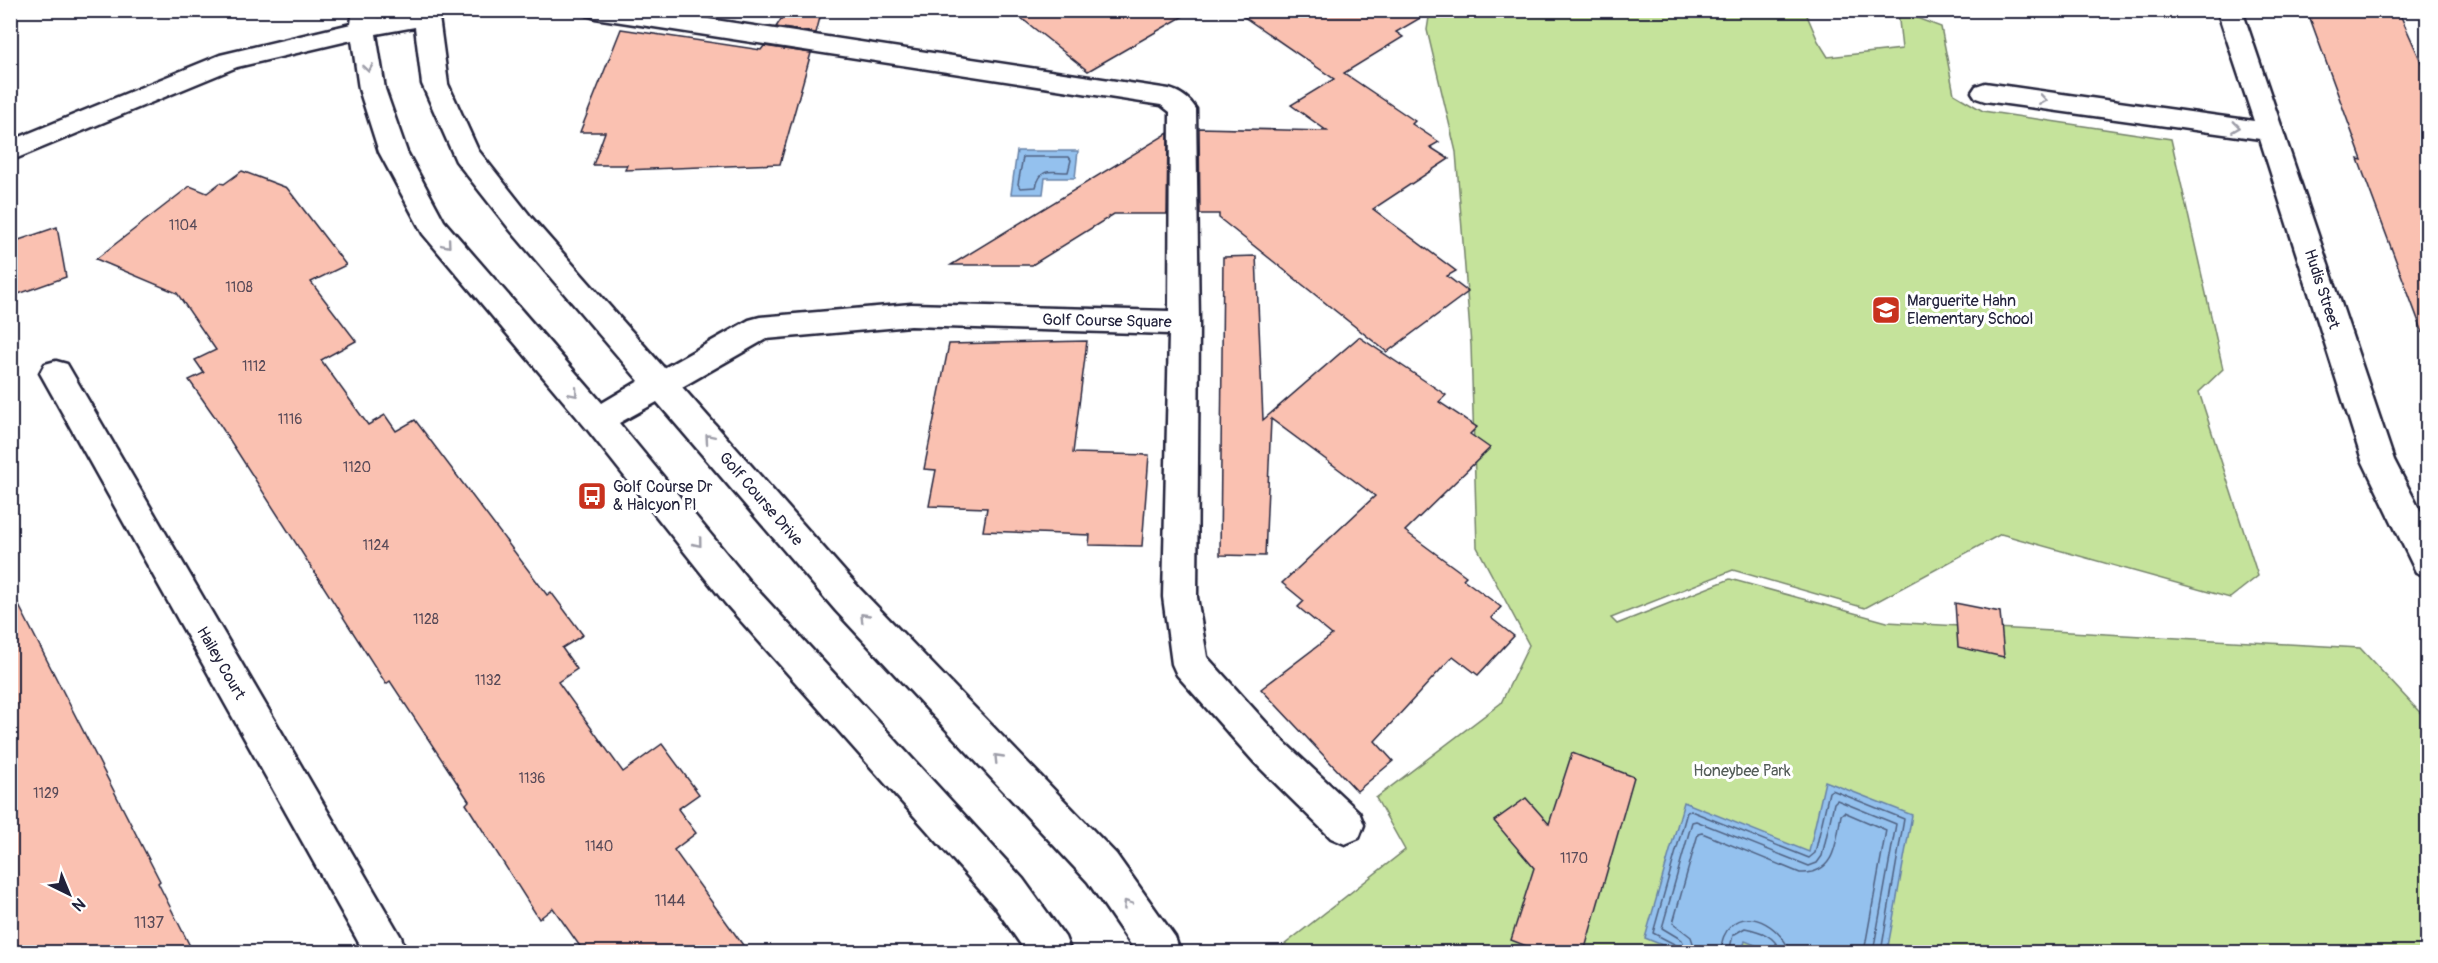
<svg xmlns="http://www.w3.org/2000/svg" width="2438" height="963" viewBox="0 0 2438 963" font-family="Pangolin,sans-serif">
<rect width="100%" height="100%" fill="#fff"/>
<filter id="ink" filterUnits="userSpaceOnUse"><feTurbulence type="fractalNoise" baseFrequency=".0167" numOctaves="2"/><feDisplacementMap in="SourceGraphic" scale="12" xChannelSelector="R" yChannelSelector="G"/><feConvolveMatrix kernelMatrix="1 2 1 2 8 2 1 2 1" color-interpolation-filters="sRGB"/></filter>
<g filter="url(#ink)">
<polygon fill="#c5e39b" stroke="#74826b" stroke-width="1.5" points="1430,11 1805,11 1818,41 1828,57 1902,49 1898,11 1941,27 1954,94 1983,111 2171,139 2223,369 2199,392 2258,576 2230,598 2001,534 1865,608 1733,570 1611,618 1617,624 1730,579 1887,622 2360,648 2427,720 2427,952 1275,952 1405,850 1376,798 1501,703 1529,645 1477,547 1471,345 1456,152 1427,30"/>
<g fill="#94c1ee" stroke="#6681a6" stroke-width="1.5">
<polygon points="1017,151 1078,151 1075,178 1045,178 1043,194 1011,194"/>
<polygon points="1825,781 1912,815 1887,952 1773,952 1745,941 1742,952 1679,952 1645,938 1684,802 1809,852"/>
</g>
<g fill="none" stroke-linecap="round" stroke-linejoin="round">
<g stroke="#506283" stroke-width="1.5">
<path d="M 1023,157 L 1069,157 L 1071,160 L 1068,172 C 1050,172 1041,167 1036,187 L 1020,188 L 1018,184 Z"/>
<polyline points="1679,952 1676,945 1653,933 1687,812 1691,811 1809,858 1815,853 1829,792 1832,790 1904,819 1881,952"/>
<polyline points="1687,952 1682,940 1662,928 1692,822 1696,821 1809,866 1817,863 1822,856 1834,803 1837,800 1896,824 1873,952"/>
<path d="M 1696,952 L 1691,937 L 1673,923 L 1698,834 L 1702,833 L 1800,873 C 1836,875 1836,842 1841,815 L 1844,812 L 1886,830 L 1864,952"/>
<path d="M 1720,952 C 1722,942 1723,933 1731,926 C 1752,906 1783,931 1790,952"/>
<path d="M 1729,952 L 1733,935 L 1745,928 C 1760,931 1776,936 1780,952"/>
</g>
</g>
<g fill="#fac1b1" stroke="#22223b" stroke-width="1.5">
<polygon points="787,10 822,10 816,33 776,27"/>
<polygon points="1011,10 1194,10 1088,71"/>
<polygon points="1234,10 1434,10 1396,32 1403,37 1344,73 1415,121 1412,124 1439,142 1430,147 1449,159 1373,209 1456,271 1447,276 1468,292 1387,352 1219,218 1219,214 1200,214 1199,128 1327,131 1291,105 1334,79"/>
<polygon points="2307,10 2398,10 2427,75 2427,332 2423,333 2358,159 2362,160"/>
<polygon points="621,29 761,50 764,46 811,53 780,164 625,170 627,165 593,165 605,132 580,132"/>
<polygon points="1168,133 1167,214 1114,214 1032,265 951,265"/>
<polygon points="242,171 287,188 346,265 311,282 356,341 321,360 368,425 385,415 396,431 415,420 547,595 551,592 583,635 562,648 577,669 558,682 623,772 662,744 699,794 678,809 696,833 674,850 748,952 584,952 553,908 539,919 466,804 469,801 390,681 386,684 215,417 189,380 204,373 195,360 216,350 177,293 96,259 190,186 207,193 220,183 224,184"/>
<polygon points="57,227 66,277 10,297 10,243"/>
<polygon points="1256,256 1263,420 1359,337 1446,395 1439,402 1477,427 1470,434 1490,448 1405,531 1466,576 1463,579 1501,607 1491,618 1514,636 1478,675 1453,656 1375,741 1393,761 1357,791 1261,689 1332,635 1298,607 1304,601 1282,583 1375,496 1271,419 1265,556 1220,555 1223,257"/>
<polygon points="1087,341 1073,453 1149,455 1142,546 1089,545 1090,535 983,531 987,508 929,506 936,470 924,469 949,344"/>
<polygon points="10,588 160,881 158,883 193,952 10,952"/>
<polygon points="1955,603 2000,612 2004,657 1958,647"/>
<polygon points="1572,753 1634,777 1584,952 1542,952 1511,940 1534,868 1494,821 1526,798 1549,824"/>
</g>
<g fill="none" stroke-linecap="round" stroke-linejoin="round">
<g stroke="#22223b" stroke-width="5">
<g id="minor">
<path d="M 353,10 L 378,10 L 377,18 L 414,10 L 438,10 L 448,84 L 478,150 L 531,217 L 664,368 L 749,320 L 760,317 L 911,304 L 1169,311 L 1170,112 L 1161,105 L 595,18 L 586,15 L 583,10 L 649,10 L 1169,89 C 1180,92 1190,99 1196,109 L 1199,323 L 1197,597 L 1207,657 L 1281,739 L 1359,812 L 1364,825 L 1359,838 L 1345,844 L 1331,838 L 1255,763 L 1177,675 L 1172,664 L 1163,597 L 1169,334 L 911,326 L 766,339 L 682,387 L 860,589 L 1116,854 L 1175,937 L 1180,952 L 1136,952 L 1088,882 L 836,611 L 657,402 L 619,423 L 749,581 L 1023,879 L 1065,937 L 1071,952 L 1026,952 L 995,907 L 725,603 L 587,429 L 423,234 L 379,152 L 359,89 L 352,40 L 237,67 L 10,161 L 10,141 L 220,55 L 351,24 ZM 415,27 L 422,84 L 456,161 L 511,231 L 639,381 L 602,403 L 444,221 L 407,152 L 385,89 L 376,34 Z"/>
<polygon points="2217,10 2242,10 2394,460 2428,526 2428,577 2416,572 2362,460 2260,139 1985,101 1976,98 1972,92 1976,86 1985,83 2254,121"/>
<polygon points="56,361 67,364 401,937 406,952 364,952 40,373 45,364"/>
</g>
</g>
<use href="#minor" fill="#fff" fill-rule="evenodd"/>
</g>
<defs><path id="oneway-chevron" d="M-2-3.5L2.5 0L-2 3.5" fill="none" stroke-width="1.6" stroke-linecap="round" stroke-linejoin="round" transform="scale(1.5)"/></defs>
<g stroke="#9c9ca7">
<use href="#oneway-chevron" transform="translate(368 68) rotate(81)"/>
<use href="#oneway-chevron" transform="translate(2043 100) rotate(8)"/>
<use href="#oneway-chevron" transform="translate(2236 127) rotate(8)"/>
<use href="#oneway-chevron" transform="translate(447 244) rotate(50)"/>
<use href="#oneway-chevron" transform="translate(574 393) rotate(49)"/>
<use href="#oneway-chevron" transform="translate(709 438) rotate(-131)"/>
<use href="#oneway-chevron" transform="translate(698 543) rotate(51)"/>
<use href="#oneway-chevron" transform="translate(864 617) rotate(-134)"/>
<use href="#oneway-chevron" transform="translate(998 758) rotate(-134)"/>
<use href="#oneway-chevron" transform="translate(1127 904) rotate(-124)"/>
</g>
</g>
<defs>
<g id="school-square" transform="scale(1.5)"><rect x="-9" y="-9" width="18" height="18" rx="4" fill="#c8321e" stroke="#fff"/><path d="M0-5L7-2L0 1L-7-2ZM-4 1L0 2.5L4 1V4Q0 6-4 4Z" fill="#fff"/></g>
<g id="bus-square" transform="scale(1.5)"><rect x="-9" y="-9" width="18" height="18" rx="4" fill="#c8321e" stroke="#fff"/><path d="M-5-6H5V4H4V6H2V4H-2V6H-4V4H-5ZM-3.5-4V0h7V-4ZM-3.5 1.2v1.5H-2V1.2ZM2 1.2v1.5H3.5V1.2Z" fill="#fff"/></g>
</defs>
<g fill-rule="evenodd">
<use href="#school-square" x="1886" y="310"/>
<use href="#bus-square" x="592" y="496"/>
</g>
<g text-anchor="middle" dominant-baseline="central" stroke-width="6" stroke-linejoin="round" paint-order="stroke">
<g font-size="14" fill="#584a58">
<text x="183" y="225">1104</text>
<text x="239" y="287">1108</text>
<text x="254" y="366">1112</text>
<text x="290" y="419">1116</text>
<text x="357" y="467">1120</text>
<text x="376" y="545">1124</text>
<text x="426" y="619">1128</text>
<text x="488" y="680">1132</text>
<text x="532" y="778">1136</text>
<text x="46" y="793">1129</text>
<text x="599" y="846">1140</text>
<text x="1574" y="858">1170</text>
</g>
<g font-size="16" fill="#22223b" stroke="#fff">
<text transform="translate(2322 289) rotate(72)">Hudis Street</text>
<text transform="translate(1107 321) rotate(1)">Golf Course Square</text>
<text transform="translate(761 499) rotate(49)">Golf Course Drive</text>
<text transform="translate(221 663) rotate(60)">Hailey Court</text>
</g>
<g font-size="16" fill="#22223b" stroke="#fff" text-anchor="start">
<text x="1907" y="301">Marguerite Hahn<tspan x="1907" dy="18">Elementary School</tspan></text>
<text x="613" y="487">Golf Course Dr<tspan x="613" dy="18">&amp; Halcyon Pl</tspan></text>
</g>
<g font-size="16" fill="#535c58" stroke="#fff">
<text x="1742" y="771">Honeybee Park</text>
</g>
<g font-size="16" fill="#584a58">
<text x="670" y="901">1144</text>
<text x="149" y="923">1137</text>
</g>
</g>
<rect width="2438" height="963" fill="none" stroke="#fff" stroke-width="36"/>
<rect x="18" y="18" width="2402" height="927" fill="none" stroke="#22223b" stroke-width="2" filter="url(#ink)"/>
<g transform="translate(69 894) rotate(137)" stroke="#ffffff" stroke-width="4.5" paint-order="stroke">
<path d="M0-4.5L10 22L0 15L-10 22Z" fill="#22223b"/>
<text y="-9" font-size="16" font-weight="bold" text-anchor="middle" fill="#22223b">N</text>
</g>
</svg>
